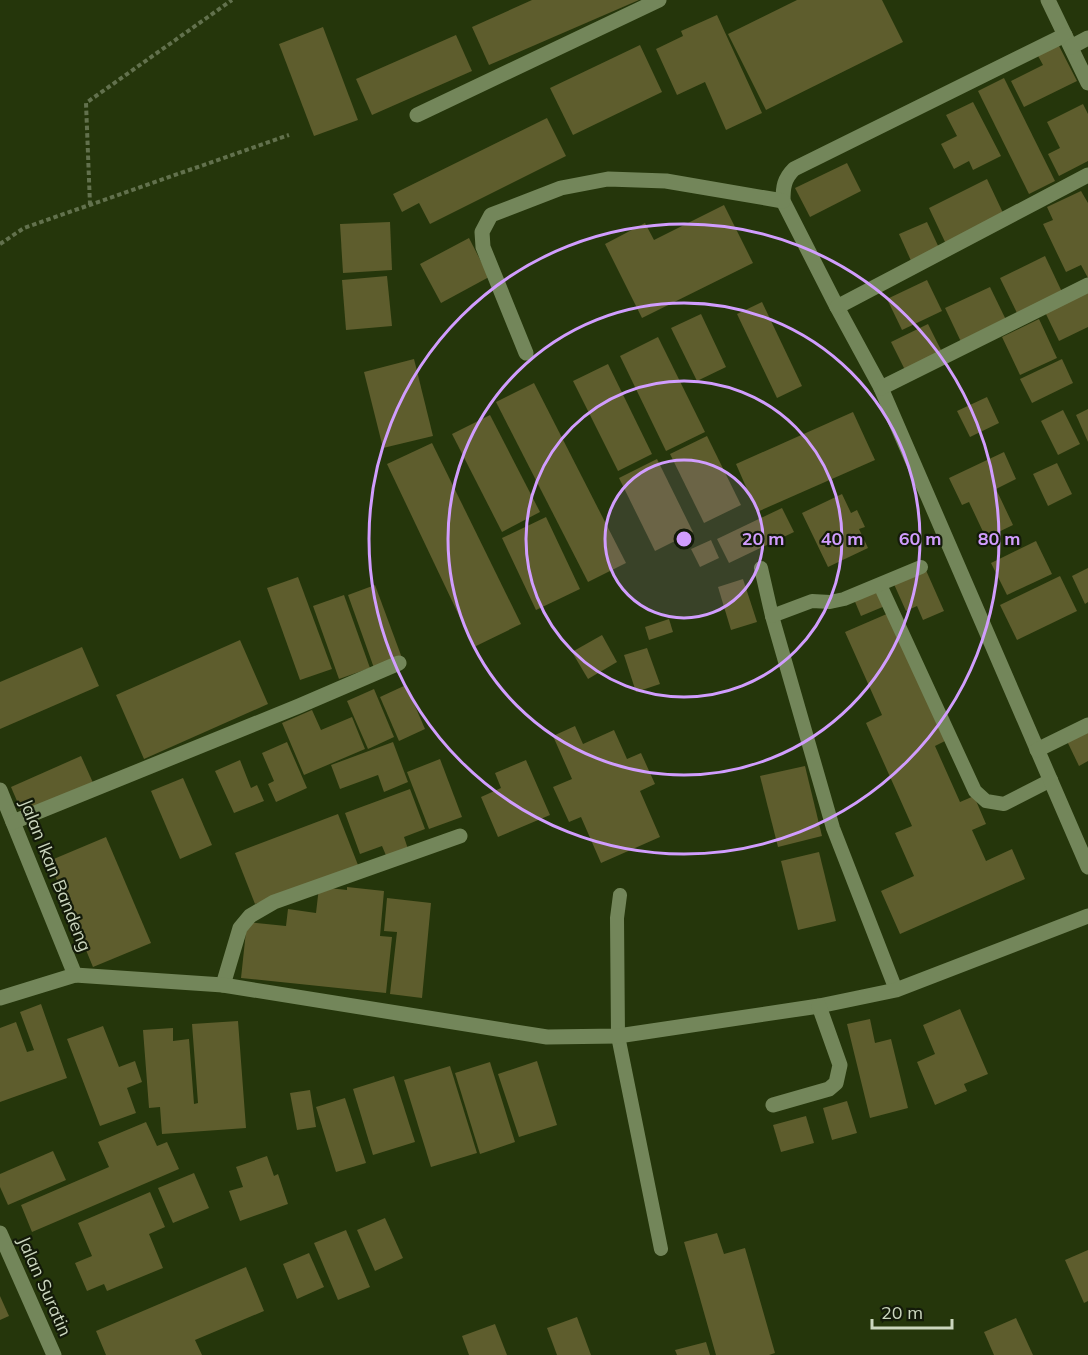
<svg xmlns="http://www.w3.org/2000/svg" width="1088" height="1355" viewBox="0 0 1088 1355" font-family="Mulish,sans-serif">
<rect width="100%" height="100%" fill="#25360b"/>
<g fill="#5e5d2d">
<polygon points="532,0 639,0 489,65 472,27"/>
<polygon points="797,0 882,0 903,42 766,110 728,34"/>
<polygon points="717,15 762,113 726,130 705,82 677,95 656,49 683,36 681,31"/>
<polygon points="323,27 358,120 314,136 279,44"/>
<polygon points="456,35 472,71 372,115 356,79"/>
<polygon points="1058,44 1077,81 1024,107 1011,81 1043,65 1037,54"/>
<polygon points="640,45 662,92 573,135 550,88"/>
<polygon points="1004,78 1055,181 1029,194 978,91"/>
<polygon points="973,102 1001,156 973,170 969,161 954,169 941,144 957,136 946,115"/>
<polygon points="1083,104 1088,114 1088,161 1059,176 1048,154 1060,148 1047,122"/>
<polygon points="547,118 566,156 430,224 419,203 402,212 393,194"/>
<polygon points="847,163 861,191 810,217 795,188"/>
<polygon points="987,179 1004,215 946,244 929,208"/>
<polygon points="1081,191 1088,203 1088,278 1081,265 1066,272 1043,224 1053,220 1047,207"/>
<polygon points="724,205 753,263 642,318 605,244 645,223 654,240"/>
<polygon points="390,222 392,270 343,273 340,224"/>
<polygon points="927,222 940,250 912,263 899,234"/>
<polygon points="469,238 489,277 441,303 420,264"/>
<polygon points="1045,256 1062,292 1017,313 1000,278"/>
<polygon points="387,276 392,326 346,330 342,280"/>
<polygon points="927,280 942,311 902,330 887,299"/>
<polygon points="990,287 1008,324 963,346 945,308"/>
<polygon points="1088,292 1088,327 1059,341 1045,312"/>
<polygon points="762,302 802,386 777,398 737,314"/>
<polygon points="701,314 726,367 697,381 671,328"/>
<polygon points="1039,319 1057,358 1020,375 1002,337"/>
<polygon points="928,324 942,352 905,370 891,342"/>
<polygon points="658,337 705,432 666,451 620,356"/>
<polygon points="414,359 433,436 383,448 364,372"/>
<polygon points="1062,359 1073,383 1032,403 1020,379"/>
<polygon points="608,364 652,454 618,471 573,381"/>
<polygon points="534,383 626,563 588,582 496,402"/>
<polygon points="987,397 999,423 970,437 957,411"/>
<polygon points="1088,409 1088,442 1076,415"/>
<polygon points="1063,410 1080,444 1058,455 1041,421"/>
<polygon points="853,412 875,460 757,512 736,464"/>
<polygon points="490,415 540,512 502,532 452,434"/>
<polygon points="707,436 741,505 704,523 670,454"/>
<polygon points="432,443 521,624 474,647 387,464"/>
<polygon points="1004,452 1016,479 996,489 1013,525 986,538 969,502 962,505 949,478"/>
<polygon points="657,459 693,532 655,551 619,478"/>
<polygon points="1057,463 1072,494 1048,506 1033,474"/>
<polygon points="842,494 851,513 857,510 865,527 859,529 868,548 828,567 802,513"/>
<polygon points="782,508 794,532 729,563 717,539"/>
<polygon points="546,517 580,589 536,610 502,538"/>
<polygon points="711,540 719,558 700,567 691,549"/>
<polygon points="1036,541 1052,574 1007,595 991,563"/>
<polygon points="925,568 944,611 923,620 917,606 906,611 893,582"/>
<polygon points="1088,568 1088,602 1085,604 1072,576"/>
<polygon points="1060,576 1077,611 1017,640 1000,605"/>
<polygon points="298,577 332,669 300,680 267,588"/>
<polygon points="743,579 757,622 731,630 718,587"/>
<polygon points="375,585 402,658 374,668 348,595"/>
<polygon points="877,587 885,606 861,616 853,597"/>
<polygon points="344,595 370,668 339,679 313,606"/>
<polygon points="889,613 947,740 935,746 960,802 974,796 986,824 972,830 986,861 1012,849 1025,879 900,934 881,891 914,876 895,833 912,826 866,723 882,715 845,632"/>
<polygon points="669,619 673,632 649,640 645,627"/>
<polygon points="602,635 617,662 588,679 572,652"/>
<polygon points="240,640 268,704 144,759 116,695"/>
<polygon points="82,647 99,686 0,729 0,682"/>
<polygon points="647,648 660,684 636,692 624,655"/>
<polygon points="406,685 425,729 399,741 380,697"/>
<polygon points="374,689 394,737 368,749 347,701"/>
<polygon points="312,710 321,730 352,717 365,749 304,775 282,723"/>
<polygon points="575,726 583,744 614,730 627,759 641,753 655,784 640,791 660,837 601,863 581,817 569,822 553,787 572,779 553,736"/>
<polygon points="1088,728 1088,761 1079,766 1066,739"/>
<polygon points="287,742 307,788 276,802 268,784 274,781 262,753"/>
<polygon points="393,742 408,782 384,792 378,775 340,789 331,765"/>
<polygon points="81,756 94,785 23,815 11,787"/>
<polygon points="440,759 462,817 429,829 407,772"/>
<polygon points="240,760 251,788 257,785 264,801 234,813 215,771"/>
<polygon points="526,760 550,815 498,837 481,797 501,788 495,773"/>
<polygon points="805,766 822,836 778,847 760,776"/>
<polygon points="183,778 212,845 180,859 151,791"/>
<polygon points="410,789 425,829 404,837 409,852 388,860 382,846 360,854 345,813"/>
<polygon points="338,814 358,865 255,904 235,853"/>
<polygon points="106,837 151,943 93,967 49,861"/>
<polygon points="819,852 836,921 798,930 781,861"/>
<polygon points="319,887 347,890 347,887 384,891 380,936 392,937 386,993 241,978 247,922 286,926 288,909 316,913"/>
<polygon points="387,898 431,903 422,998 390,994 397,932 384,931"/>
<polygon points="41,1004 67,1078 0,1102 0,1028 16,1022 27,1052 34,1050 20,1012"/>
<polygon points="960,1009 988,1074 964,1084 967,1091 935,1105 917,1062 935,1054 923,1025"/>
<polygon points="870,1019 875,1043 891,1039 908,1108 870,1118 847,1024"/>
<polygon points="238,1021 246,1128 162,1134 160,1107 149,1108 143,1030 173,1028 173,1041 189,1039 194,1104 198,1103 192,1024"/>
<polygon points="103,1026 119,1067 135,1061 142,1082 127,1088 136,1113 100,1126 67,1039"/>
<polygon points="537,1061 557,1125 519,1137 498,1074"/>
<polygon points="490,1062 515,1142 480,1154 455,1073"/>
<polygon points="450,1066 477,1153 431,1167 404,1080"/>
<polygon points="394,1076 415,1142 373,1155 353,1089"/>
<polygon points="310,1090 316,1127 297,1130 290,1093"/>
<polygon points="345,1098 366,1163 336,1172 316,1107"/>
<polygon points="847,1101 857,1133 832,1140 823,1108"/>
<polygon points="806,1116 814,1143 781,1152 773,1125"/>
<polygon points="146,1122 157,1146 167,1142 179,1169 32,1232 21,1205 109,1167 98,1142"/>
<polygon points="53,1151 66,1180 8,1205 0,1187 0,1174"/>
<polygon points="267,1156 274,1176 278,1174 288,1204 240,1221 229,1191 243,1187 236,1167"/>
<polygon points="194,1173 209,1208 173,1223 158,1188"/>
<polygon points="150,1192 165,1227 149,1234 163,1268 107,1291 104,1284 87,1291 75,1263 92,1256 78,1223"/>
<polygon points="385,1218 403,1258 375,1271 357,1230"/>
<polygon points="346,1230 370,1287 338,1300 314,1243"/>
<polygon points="717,1233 724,1254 745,1248 775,1353 769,1355 716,1355 684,1242"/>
<polygon points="1088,1250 1088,1301 1084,1303 1065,1260"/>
<polygon points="309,1253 324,1287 297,1299 283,1264"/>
<polygon points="246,1267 264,1311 195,1340 202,1355 106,1355 96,1331"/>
<polygon points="0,1296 9,1316 0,1320"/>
<polygon points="577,1317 591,1355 557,1355 547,1328"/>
<polygon points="1016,1318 1033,1355 994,1355 984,1332"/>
<polygon points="495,1324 507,1355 469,1355 462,1336"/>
<polygon points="706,1342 710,1355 677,1355 675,1350"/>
</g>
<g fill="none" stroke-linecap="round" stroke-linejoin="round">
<g stroke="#62714d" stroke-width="4" stroke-dasharray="4.5 3" stroke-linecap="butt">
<polyline points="90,205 86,103 232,0"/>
<polyline points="0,244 24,228 289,135"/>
</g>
<g stroke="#73865a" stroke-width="14">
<polyline points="761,568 772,616 833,828 896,990"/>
<polyline points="880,585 975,791 986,801 1004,804 1051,780"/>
<polyline points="772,616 812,601 830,602 844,599 921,567"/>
<polyline points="620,895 617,918 618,1036 661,1249"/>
</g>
<g stroke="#73865a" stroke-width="15">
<polyline points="1048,0 1088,83"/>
<path d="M 1065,35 L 794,169 C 784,179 783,187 783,201 L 837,307 L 881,388 L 1088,867"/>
<polyline points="1071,47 1088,38"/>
<polyline points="417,115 659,0"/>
<polyline points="837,307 1088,175"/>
<polyline points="526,353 483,247 482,232 491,215 561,188 608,179 666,181 783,201"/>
<polyline points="881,388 1088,285"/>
<polyline points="1037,750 1088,725"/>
<polyline points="0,790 75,975"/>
<polyline points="13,822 299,706 399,663"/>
<polyline points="223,985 240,928 250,916 274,902 460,836"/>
<polyline points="0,998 75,975 223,985 547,1037 618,1036 819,1006 896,990 1088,916"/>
<polyline points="773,1105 829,1089 836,1083 840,1065 819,1006"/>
<polyline points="0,1233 54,1355"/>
</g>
</g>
<circle cx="684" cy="539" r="79" fill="#d19dfe" fill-opacity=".12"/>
<g fill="none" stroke="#d19dfe" stroke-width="3">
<circle cx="684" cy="539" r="79"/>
<circle cx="684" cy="539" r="158"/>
<circle cx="684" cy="539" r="236"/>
<circle cx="684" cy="539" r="315"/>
</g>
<g text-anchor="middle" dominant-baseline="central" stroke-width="4.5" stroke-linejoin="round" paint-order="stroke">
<g font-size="18" fill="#cbd6be" stroke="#131a09">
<text transform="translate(56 875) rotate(68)">Jalan Ikan Bandeng</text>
<text transform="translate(45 1286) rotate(66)">Jalan Suratin</text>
</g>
</g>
<circle cx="684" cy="539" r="9" fill="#d19dfe" stroke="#131a09" stroke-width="3"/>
<g font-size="18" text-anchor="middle" font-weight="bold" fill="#d19dfe" stroke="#131a09" stroke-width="4.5" stroke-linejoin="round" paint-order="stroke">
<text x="763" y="545">20 m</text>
<text x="842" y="545">40 m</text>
<text x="920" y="545">60 m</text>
<text x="999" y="545">80 m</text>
</g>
<path d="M872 1319v9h80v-9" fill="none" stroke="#cbd6be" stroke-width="3"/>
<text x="881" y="1319" font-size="18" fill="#cbd6be" stroke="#131a09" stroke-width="4.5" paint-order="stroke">20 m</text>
</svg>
